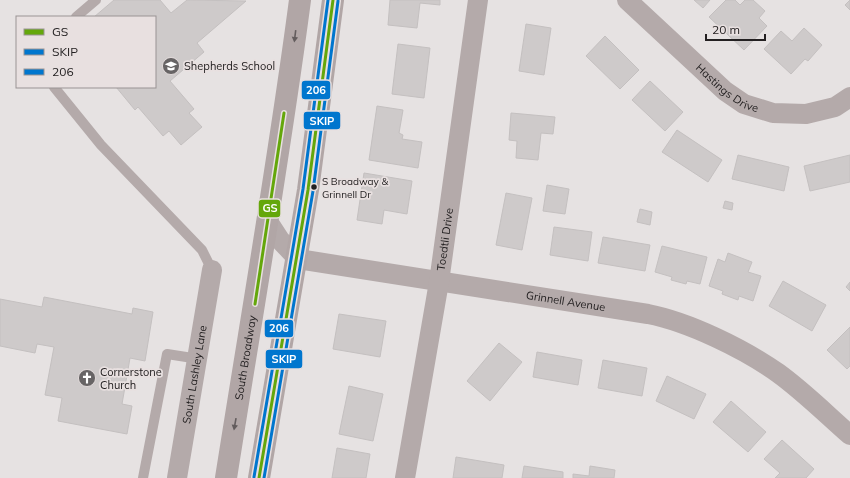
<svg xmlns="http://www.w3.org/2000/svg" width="850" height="478" viewBox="0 0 850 478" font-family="Mulish,sans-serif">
<rect width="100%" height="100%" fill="#e6e2e2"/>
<g fill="#cecaca" stroke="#c4c0c0">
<polygon points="114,0 160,0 171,13 187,0 246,1 197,43 204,52 170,81 194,109 189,113 202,127 181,145 169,131 163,136 138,107 135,110 116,87 155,87 155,17 94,17"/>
<polygon points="390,0 440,0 440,5 420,3 417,28 388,25"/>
<polygon points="694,0 710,0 703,8"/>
<polygon points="726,0 735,0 740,5 745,0 753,0 765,11 759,18 767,26 744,50 709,17"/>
<polygon points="850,0 850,10 845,5"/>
<polygon points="526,24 551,28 544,75 519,71"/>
<polygon points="804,28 822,45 808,61 805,59 791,74 764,49 781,31 792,41"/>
<polygon points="605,36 639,70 620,89 586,56"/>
<polygon points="398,44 430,48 424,98 392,94"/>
<polygon points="650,81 683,112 665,131 632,100"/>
<polygon points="377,106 403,110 399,133 403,135 402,139 422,142 418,168 369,160"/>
<polygon points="511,113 555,117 553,134 541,133 538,160 516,158 517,141 509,140"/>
<polygon points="677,130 722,160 708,182 662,152"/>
<polygon points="738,155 789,167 784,191 732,179"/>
<polygon points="850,155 850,182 810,191 804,166"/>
<polygon points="364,173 412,181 407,214 384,210 382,224 357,220"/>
<polygon points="547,185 569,189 565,214 543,211"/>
<polygon points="506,193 532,198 522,250 496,245"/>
<polygon points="725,201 733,203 732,210 723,208"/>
<polygon points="640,209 652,212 650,225 637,222"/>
<polygon points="554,227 592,232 588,261 550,255"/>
<polygon points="603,237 650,245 645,271 598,263"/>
<polygon points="662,246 707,257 700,284 687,281 686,284 671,280 672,277 655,272"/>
<polygon points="728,253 752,262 748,272 761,276 753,301 739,296 738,300 722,294 723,291 709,286 718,259 725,262"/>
<polygon points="783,281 826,305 812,331 769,306"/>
<polygon points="850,282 850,291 846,287"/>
<polygon points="44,297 132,314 133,308 153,312 145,361 130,358 122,404 132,406 127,434 58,421 62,398 45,395 54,347 37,344 35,353 0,346 0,299 42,307"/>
<polygon points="339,314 386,321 380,357 333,349"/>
<polygon points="850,327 850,366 847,369 827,350"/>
<polygon points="499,343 522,362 490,401 467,381"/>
<polygon points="537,352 582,360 578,385 533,377"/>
<polygon points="603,360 647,368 642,396 598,388"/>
<polygon points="667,376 706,394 694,419 656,401"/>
<polygon points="349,386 383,394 373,441 339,434"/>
<polygon points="731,401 766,432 748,452 713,422"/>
<polygon points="782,440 814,469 806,478 775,478 780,473 764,459"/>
<polygon points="337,448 370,454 366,478 332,478"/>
<polygon points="456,457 504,465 502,478 453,478"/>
<polygon points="524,466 563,472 563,478 522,478"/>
<polygon points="590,466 615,470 614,478 573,478 573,474 589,476"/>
</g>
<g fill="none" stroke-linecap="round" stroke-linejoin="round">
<g stroke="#b4aaaa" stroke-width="10">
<polyline points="76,17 96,0"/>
<polyline points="54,87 101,145 202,250 212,270"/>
<polyline points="143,478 167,354 199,359"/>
</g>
<g stroke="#b4aaaa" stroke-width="20">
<path id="s1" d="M 627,0 L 725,91 L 744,104 L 773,113 L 806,114 L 835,107 L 850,97"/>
<path id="s2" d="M 267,220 L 280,240 L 298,259 L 648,314 C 689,322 744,349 778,373 C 803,391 826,414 850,435"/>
<path id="s3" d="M 177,478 L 212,270"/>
<path id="s4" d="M 405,478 L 439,282 L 478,0"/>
</g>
<g stroke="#b1a6a6" stroke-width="22">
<path id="s5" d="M 226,478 C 251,319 279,160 300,0"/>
<polyline points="259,478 308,190 333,0"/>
</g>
<g stroke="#e8e0e0" stroke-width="6">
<g id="bus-1">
<polyline points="255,304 284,113"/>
<polyline points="259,478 308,190 333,0"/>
</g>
</g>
<g stroke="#e8e0e0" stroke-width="6">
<polyline id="bus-2" points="264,478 313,191 338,1"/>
</g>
<g stroke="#e8e0e0" stroke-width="6">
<polyline id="bus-3" points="254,477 303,189 328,0"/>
</g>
<use href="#bus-1" stroke="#64a70b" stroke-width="3"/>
<use href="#bus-2" stroke="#0076ce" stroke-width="3"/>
<use href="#bus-3" stroke="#0076ce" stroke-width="3"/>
</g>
<defs><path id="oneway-solid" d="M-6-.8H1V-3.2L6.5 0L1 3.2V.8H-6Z"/></defs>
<g fill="#635c5d">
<use href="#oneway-solid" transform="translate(295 36) rotate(97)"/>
<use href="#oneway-solid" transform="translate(235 424) rotate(100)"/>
</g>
<defs>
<g id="school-disc" transform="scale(0.9)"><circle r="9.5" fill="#676465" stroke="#e8e0e0"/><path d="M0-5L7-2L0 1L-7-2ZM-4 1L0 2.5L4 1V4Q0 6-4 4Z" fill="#fff"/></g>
<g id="church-disc" transform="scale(0.9)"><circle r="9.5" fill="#676465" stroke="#e8e0e0"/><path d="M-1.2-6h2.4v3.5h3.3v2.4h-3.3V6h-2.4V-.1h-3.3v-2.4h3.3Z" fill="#fff"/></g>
</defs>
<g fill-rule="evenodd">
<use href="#school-disc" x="171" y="66"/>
<use href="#church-disc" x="87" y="378"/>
</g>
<circle fill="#232021" stroke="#e8e0e0" stroke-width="1.5" cx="314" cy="187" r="3.5"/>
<g text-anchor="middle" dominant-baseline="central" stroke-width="3.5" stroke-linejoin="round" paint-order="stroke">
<g font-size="10" fill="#232021" stroke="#e8e0e0" text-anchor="start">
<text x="322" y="181">S Broadway &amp;<tspan x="322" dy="13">Grinnell Dr</tspan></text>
</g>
<g font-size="11" fill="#232021" stroke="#e8e0e0" text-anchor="start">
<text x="184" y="66">Shepherds School</text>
<text x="100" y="372">Cornerstone<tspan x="100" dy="13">Church</tspan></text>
</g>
<g font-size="11" fill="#232021" stroke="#e8e0e0">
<text stroke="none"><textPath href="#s1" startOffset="134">Hastings Drive</textPath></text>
<text stroke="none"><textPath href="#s4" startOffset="242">Toedtli Drive</textPath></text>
<text stroke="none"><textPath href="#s2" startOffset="321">Grinnell Avenue</textPath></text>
<text stroke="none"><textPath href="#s5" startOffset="122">South Broadway</textPath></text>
<text stroke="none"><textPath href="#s3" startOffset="105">South Lashley Lane</textPath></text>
</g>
</g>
<g stroke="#e8e0e0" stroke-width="1.5">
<rect x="301" y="80" width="30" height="20" rx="4" fill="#0076ce"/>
<rect x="303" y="111" width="38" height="19" rx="4" fill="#0076ce"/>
<rect x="258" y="199" width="23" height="19" rx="4" fill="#64a70b"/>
<rect x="264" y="319" width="30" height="19" rx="4" fill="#0076ce"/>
<rect x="265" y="349" width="38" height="20" rx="4" fill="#0076ce"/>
</g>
<g font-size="11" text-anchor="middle" font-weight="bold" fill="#fff">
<text x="316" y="94">206</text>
<text x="322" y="125">SKIP</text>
<text x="270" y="212">GS</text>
<text x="279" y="332">206</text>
<text x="284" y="363">SKIP</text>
</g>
<rect x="16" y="16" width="140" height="72" fill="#e8e0e0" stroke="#999394"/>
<rect x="24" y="29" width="20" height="6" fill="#64a70b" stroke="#999394"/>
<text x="52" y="36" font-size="12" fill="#232021">GS</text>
<rect x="24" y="49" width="20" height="6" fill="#0076ce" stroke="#999394"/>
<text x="52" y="56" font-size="12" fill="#232021">SKIP</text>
<rect x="24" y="69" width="20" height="6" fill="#0076ce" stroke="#999394"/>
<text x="52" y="76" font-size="12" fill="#232021">206</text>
<path d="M706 34v6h59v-6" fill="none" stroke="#232021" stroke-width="2"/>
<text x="712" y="34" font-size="12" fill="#232021" stroke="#e8e0e0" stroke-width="3" paint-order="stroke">20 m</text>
</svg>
